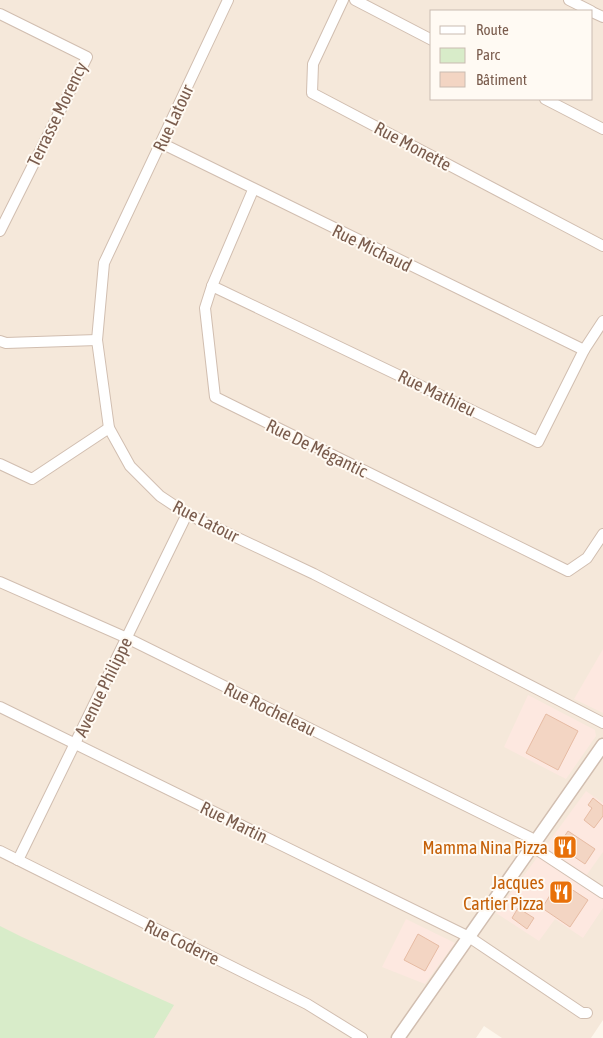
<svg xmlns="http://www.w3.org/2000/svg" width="603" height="1038" viewBox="0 0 603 1038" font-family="'Asap Condensed',sans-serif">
<rect width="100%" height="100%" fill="#fdf6ec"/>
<path fill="#f5e8da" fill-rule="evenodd" d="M 0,0 L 603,0 L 603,1020 L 591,1038 L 502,1038 L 484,1026 L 476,1038 L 0,1038 ZM 432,11 L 592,11 L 592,99 L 432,99 Z"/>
<g fill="#fde8e0">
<polygon points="603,649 603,713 574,699"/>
<polygon points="528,695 595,730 596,736 566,779 504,747"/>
<polygon points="586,791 603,803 603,852 586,876 545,847"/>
<polygon points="539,855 603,899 603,908 583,938 555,919 539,941 496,913"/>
<polygon points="406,919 455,943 425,984 382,967"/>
</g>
<polygon fill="#d8ecc9" points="0,926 22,937 174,1005 154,1038 0,1038"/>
<g fill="#f3d5c3" stroke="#e6bba3">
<polygon points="546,714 578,731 558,770 526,753"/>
<polygon points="593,798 603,806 603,816 594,828 584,820 592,808 588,805"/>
<polygon points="568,831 595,849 585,864 558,846"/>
<polygon points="559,881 588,900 570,927 542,908"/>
<polygon points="518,908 534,918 527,929 512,918"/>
<polygon points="418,934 439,946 425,971 404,960"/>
</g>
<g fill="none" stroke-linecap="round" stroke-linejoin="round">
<g stroke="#d1beb0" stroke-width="12">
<g id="minor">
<polyline points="228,0 104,263 97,340 109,428 130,466 160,496 187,514 314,574 603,723"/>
<polyline points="343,0 313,64 312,93 603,246"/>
<polyline points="355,0 432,40"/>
<polyline points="569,0 591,11"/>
<polyline points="592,12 603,17"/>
<polyline points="0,14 87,57 0,231"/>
<polyline points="545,99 603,129"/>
<polyline points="161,143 584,350"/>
<polyline points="253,190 212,286 205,308 215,397 568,571 587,558 603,534"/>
<polyline points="212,286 538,442 584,350 603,321"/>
<polyline points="0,341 6,343 97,340"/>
<polyline points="0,464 32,479 109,428"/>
<polyline points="0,582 127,638 537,841"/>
<polyline points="0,707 469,937 582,1013 587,1013"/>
<polyline points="533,847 603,893"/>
<polyline points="0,851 307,1004 362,1038"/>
<polyline points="18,860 187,514"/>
</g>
</g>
<g stroke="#d1beb0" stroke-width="15">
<polyline id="tertiary" points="398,1038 603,745"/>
</g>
<use href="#minor" stroke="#fff" stroke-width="10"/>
<use href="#tertiary" stroke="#fff" stroke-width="12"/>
</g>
<defs>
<g id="restaurant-square" transform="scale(1.25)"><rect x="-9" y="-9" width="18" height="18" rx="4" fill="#e8710a" stroke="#fffaf3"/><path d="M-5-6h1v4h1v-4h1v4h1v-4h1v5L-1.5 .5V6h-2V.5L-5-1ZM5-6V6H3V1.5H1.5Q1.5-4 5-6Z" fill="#fff"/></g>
</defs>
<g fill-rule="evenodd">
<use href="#restaurant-square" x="565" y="847"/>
<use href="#restaurant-square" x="561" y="892"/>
</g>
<g text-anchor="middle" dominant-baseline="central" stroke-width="4" stroke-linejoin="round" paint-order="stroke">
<g font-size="18" fill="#7a5c4d" stroke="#fffaf3">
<text transform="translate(57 114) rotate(-64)">Terrasse Morency</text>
<text transform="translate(173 118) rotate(-65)">Rue Latour</text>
<text transform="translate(413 146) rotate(28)">Rue Monette</text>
<text transform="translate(372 248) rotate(26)">Rue Michaud</text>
<text transform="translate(437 393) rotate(26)">Rue Mathieu</text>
<text transform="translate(317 448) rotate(26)">Rue De Mégantic</text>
<text transform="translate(206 521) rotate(27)">Rue Latour</text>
<text transform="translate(103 687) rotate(-64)">Avenue Philippe</text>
<text transform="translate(270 709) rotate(26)">Rue Rocheleau</text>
<text transform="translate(234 822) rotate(26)">Rue Martin</text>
<text transform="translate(182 942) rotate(26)">Rue Coderre</text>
</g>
<g font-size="18" fill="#c56008" stroke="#fffaf3" text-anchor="end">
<text x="548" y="847">Mamma Nina Pizza</text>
<text x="544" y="882">Jacques<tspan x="544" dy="21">Cartier Pizza</tspan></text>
</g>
</g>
<rect x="430" y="10" width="162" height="90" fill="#fffaf3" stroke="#cabbb1"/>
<rect x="440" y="26" width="25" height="8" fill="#ffffff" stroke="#cabbb1"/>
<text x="476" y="35" font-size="15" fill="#7a5c4d">Route</text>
<rect x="440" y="48" width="25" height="15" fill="#d8ecc9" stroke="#cabbb1"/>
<text x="476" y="60" font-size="15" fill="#7a5c4d">Parc</text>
<rect x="440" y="72" width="25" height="15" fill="#f3d5c3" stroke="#cabbb1"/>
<text x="476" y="85" font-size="15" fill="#7a5c4d">Bâtiment</text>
</svg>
